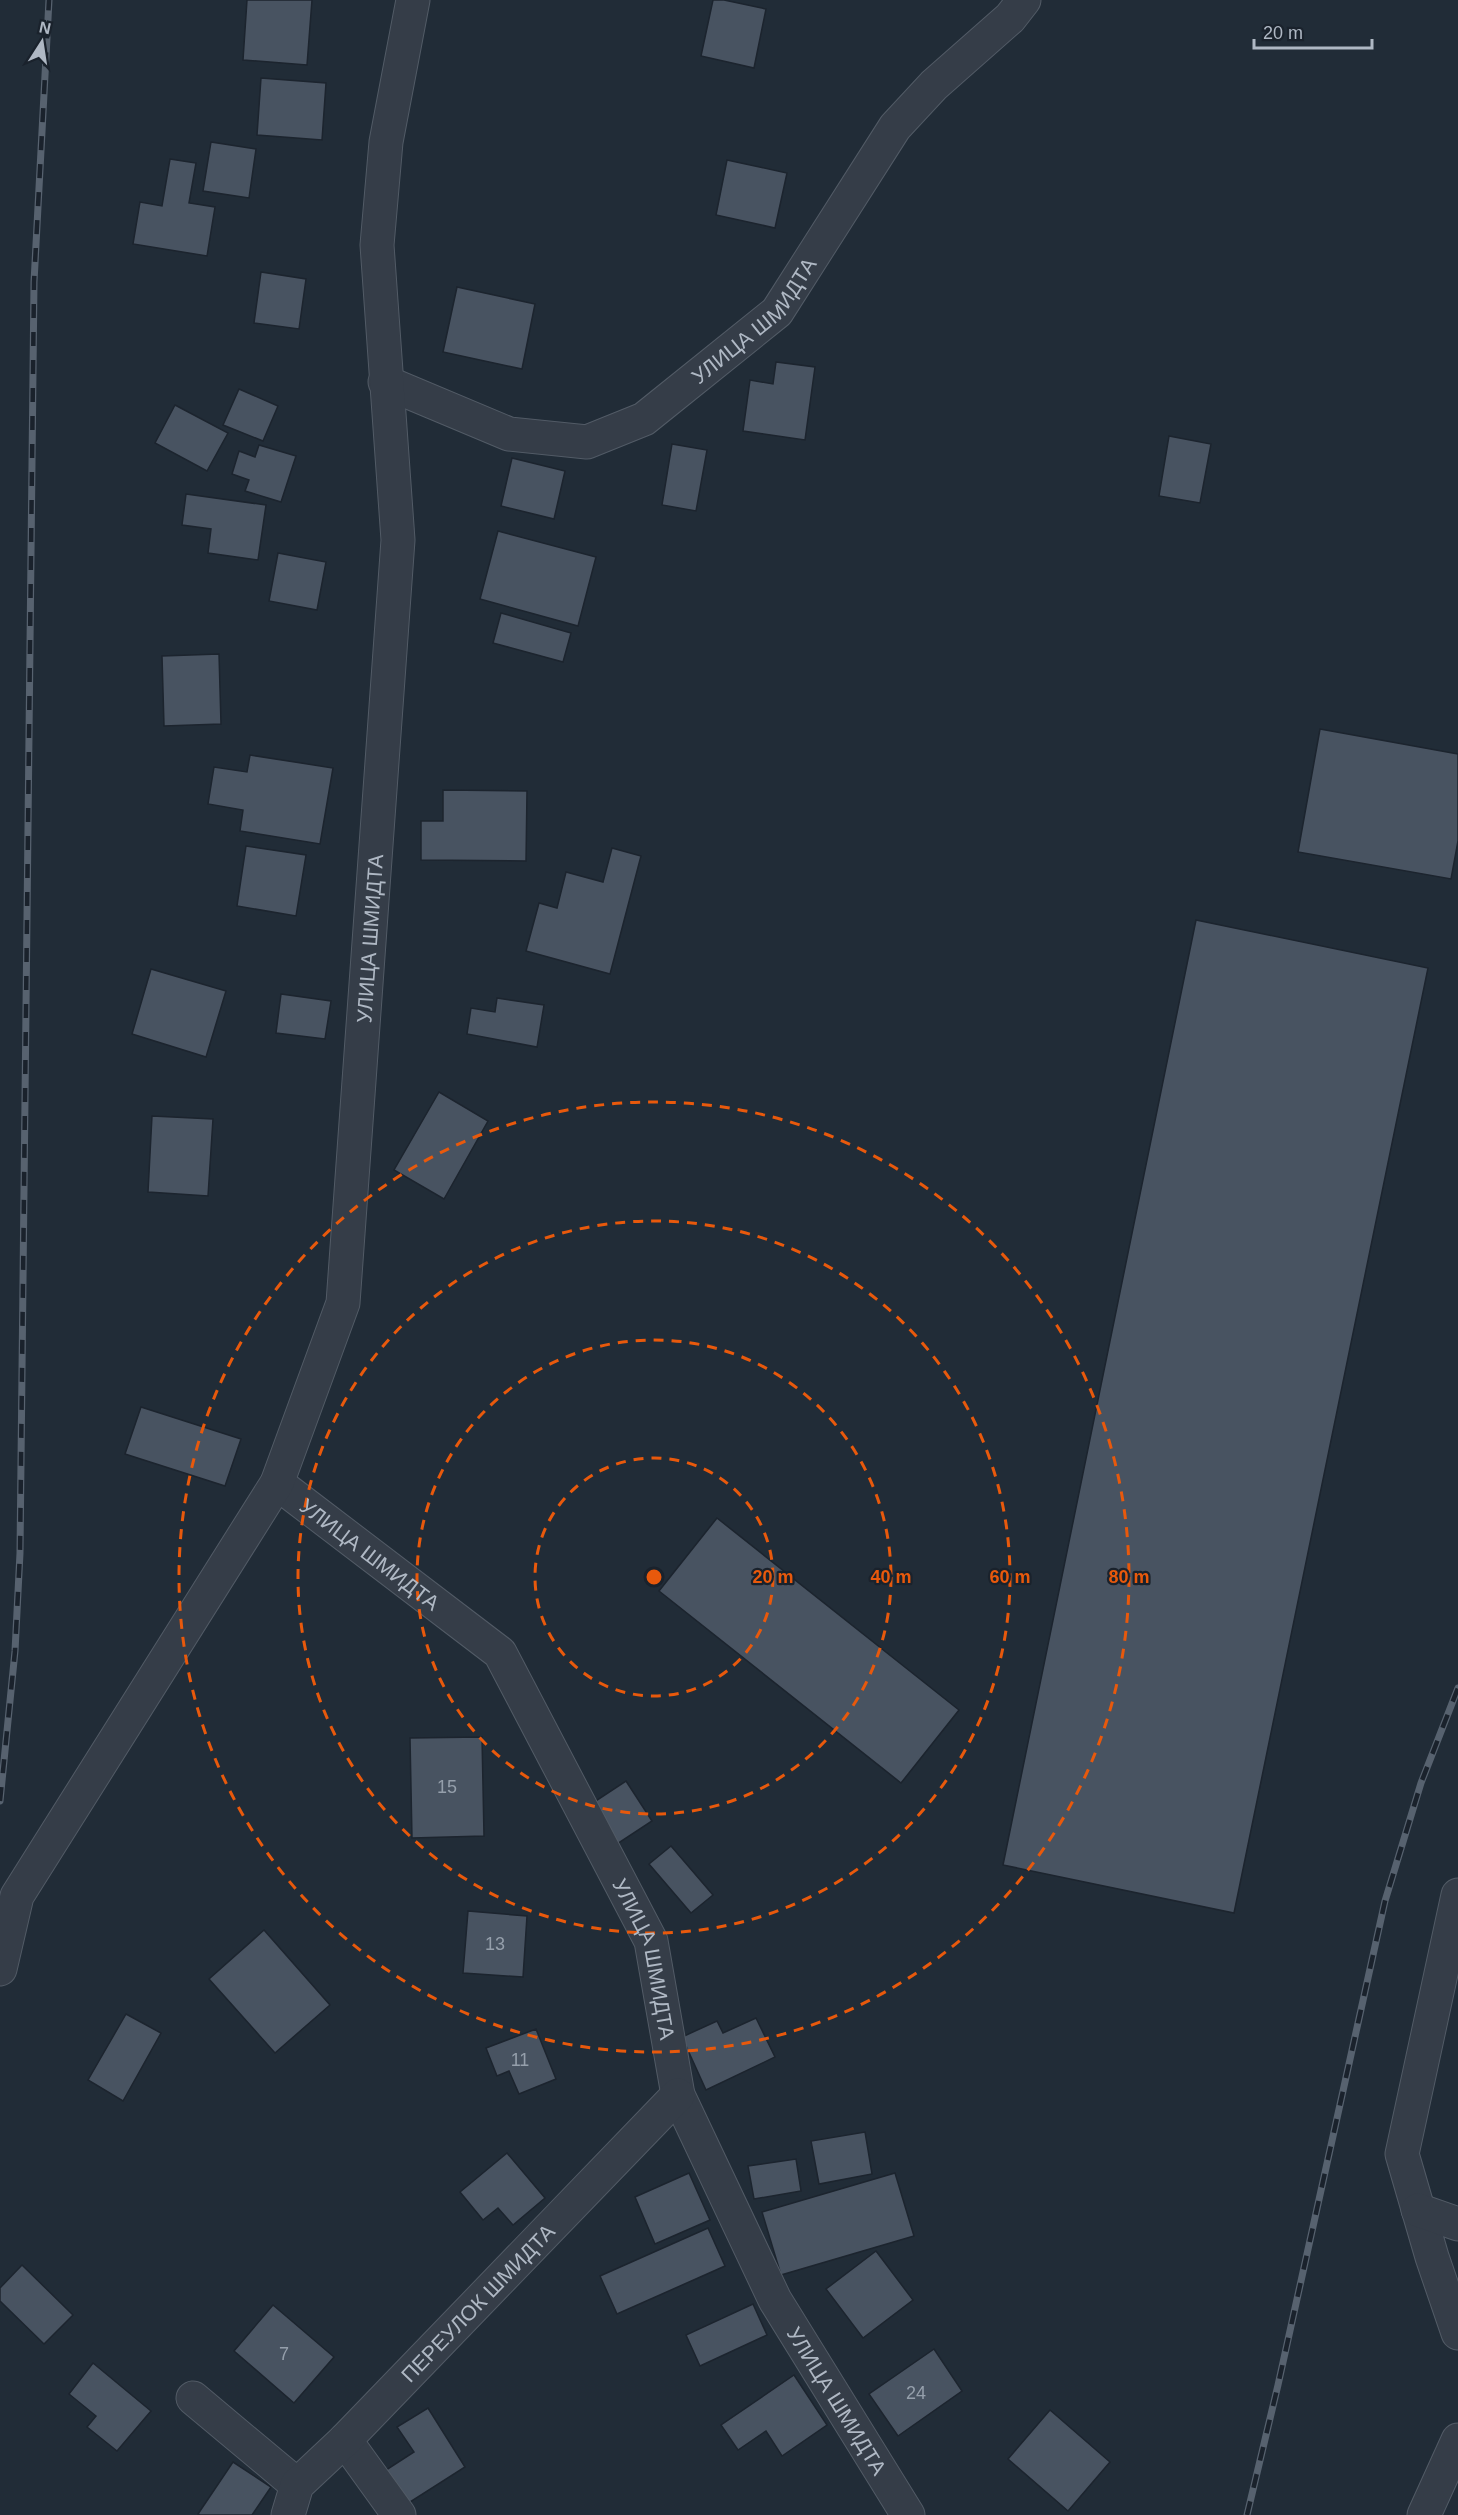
<svg xmlns="http://www.w3.org/2000/svg" width="1458" height="2515" viewBox="0 0 1458 2515" font-family="Arial,sans-serif">
<rect width="100%" height="100%" fill="#212c37"/>
<g fill="#485361" stroke="#1c242e" stroke-width="1.5">
<polygon points="247,0 312,0 307,65 243,60"/>
<polygon points="713,0 724,0 766,9 754,68 701,56"/>
<polygon points="261,78 326,83 322,140 257,135"/>
<polygon points="211,142 256,149 249,198 203,191"/>
<polygon points="170,159 196,163 189,203 215,207 207,256 133,244 140,202 162,206"/>
<polygon points="727,160 787,173 775,228 716,215"/>
<polygon points="261,272 306,279 299,329 254,323"/>
<polygon points="457,287 535,304 522,369 443,352"/>
<polygon points="776,362 815,367 805,440 743,431 750,380 773,384"/>
<polygon points="239,389 278,406 263,441 223,425"/>
<polygon points="175,405 228,433 207,471 155,443"/>
<polygon points="1169,436 1211,444 1200,503 1159,496"/>
<polygon points="672,444 707,450 696,511 662,505"/>
<polygon points="259,445 296,456 281,502 245,491 249,480 232,474 239,451 255,457"/>
<polygon points="512,458 565,471 554,519 501,506"/>
<polygon points="186,494 266,505 258,560 208,553 211,529 182,525"/>
<polygon points="498,531 596,557 578,626 480,599"/>
<polygon points="278,553 326,562 317,610 269,601"/>
<polygon points="501,613 571,633 563,662 493,643"/>
<polygon points="219,654 221,724 164,726 162,656"/>
<polygon points="1320,729 1458,754 1458,841 1451,879 1298,852"/>
<polygon points="250,755 333,768 320,844 240,831 243,810 208,804 214,767 247,772"/>
<polygon points="443,790 527,791 526,861 421,860 421,821 443,821"/>
<polygon points="246,846 306,855 296,916 237,906"/>
<polygon points="612,848 641,856 610,974 526,951 539,903 557,908 566,872 603,882"/>
<polygon points="1196,920 1428,968 1234,1913 1003,1865"/>
<polygon points="151,969 226,991 206,1057 132,1034"/>
<polygon points="281,994 331,1001 325,1039 276,1033"/>
<polygon points="497,998 544,1005 537,1047 467,1034 471,1008 495,1012"/>
<polygon points="439,1092 488,1121 444,1199 394,1170"/>
<polygon points="152,1116 213,1119 208,1196 148,1192"/>
<polygon points="141,1407 241,1439 225,1486 125,1454"/>
<polygon points="717,1518 959,1710 901,1783 659,1591"/>
<polygon points="482,1737 484,1836 412,1838 410,1738"/>
<polygon points="626,1781 652,1821 614,1846 588,1806"/>
<polygon points="671,1846 713,1895 691,1913 649,1864"/>
<polygon points="468,1911 527,1916 523,1977 463,1973"/>
<polygon points="264,1930 330,2005 275,2053 209,1979"/>
<polygon points="126,2014 161,2033 123,2101 88,2080"/>
<polygon points="756,2018 775,2057 706,2090 682,2037 717,2021 723,2033"/>
<polygon points="536,2029 556,2079 519,2094 509,2071 497,2076 486,2048"/>
<polygon points="865,2132 872,2174 819,2184 811,2141"/>
<polygon points="507,2153 545,2198 513,2225 498,2208 483,2220 460,2192"/>
<polygon points="796,2159 801,2191 754,2199 748,2166"/>
<polygon points="689,2173 710,2220 655,2244 635,2197"/>
<polygon points="895,2173 914,2236 781,2275 762,2212"/>
<polygon points="708,2228 725,2266 617,2314 600,2276"/>
<polygon points="876,2251 913,2300 863,2338 826,2289"/>
<polygon points="22,2265 73,2315 44,2344 0,2301 0,2288"/>
<polygon points="753,2304 767,2335 700,2366 686,2335"/>
<polygon points="273,2305 334,2357 294,2403 234,2351"/>
<polygon points="934,2349 962,2391 898,2436 869,2394"/>
<polygon points="93,2363 151,2411 117,2451 87,2427 96,2416 69,2394"/>
<polygon points="794,2375 827,2425 782,2456 766,2431 738,2450 721,2425"/>
<polygon points="428,2408 465,2467 407,2504 386,2470 414,2452 397,2427"/>
<polygon points="1050,2410 1110,2462 1068,2511 1008,2459"/>
<polygon points="233,2462 271,2487 252,2515 200,2515 198,2514"/>
</g>
<g fill="none" stroke-linecap="round" stroke-linejoin="round">
<g stroke="#525b66" stroke-width="35">
<g id="minor">
<path id="s1" d="M 385,382 L 509,434 L 587,442 L 644,419 L 777,312 L 895,127 L 934,85 L 1010,18 L 1024,0"/>
<path id="s2" d="M 277,1483 L 500,1653 L 651,1941 L 678,2095 L 775,2300 L 908,2515"/>
<polyline points="1458,1895 1402,2154 1432,2257 1458,2333"/>
<path id="s3" d="M 0,1969 L 17,1896 L 277,1483 L 343,1303 L 398,540 L 377,245 L 386,142 L 413,0"/>
<polyline points="1418,2210 1458,2224"/>
<polyline points="193,2398 297,2485"/>
<polyline points="345,2440 399,2515"/>
<path id="s4" d="M 288,2515 L 297,2485 L 345,2440 L 678,2095"/>
<polyline points="1424,2515 1458,2440"/>
</g>
</g>
<use href="#minor" stroke="#353d48" stroke-width="33"/>
<g stroke="#57626f" stroke-width="7">
<g id="rail">
<polyline points="0,1801 15,1651 20,1553 34,282 49,0"/>
<polyline points="1247,2515 1278,2385 1385,1901 1421,1783 1458,1688"/>
</g>
</g>
<use href="#rail" stroke="#1a222c" stroke-width="4.5" stroke-dasharray="14" stroke-linecap="butt"/>
</g>
<g fill="none" stroke="#e8590c" stroke-width="3" stroke-dasharray="10 8">
<circle cx="654" cy="1577" r="119"/>
<circle cx="654" cy="1577" r="237"/>
<circle cx="654" cy="1577" r="356"/>
<circle cx="654" cy="1577" r="475"/>
</g>
<g text-anchor="middle" dominant-baseline="central" stroke-width="4.5" stroke-linejoin="round" paint-order="stroke">
<g font-size="18" fill="#959fab">
<text x="447" y="1787">15</text>
<text x="495" y="1944">13</text>
<text x="520" y="2060">11</text>
<text x="284" y="2354">7</text>
<text x="916" y="2393">24</text>
</g>
<g font-size="21" fill="#afb8c4" stroke="#1a222c">
<text stroke="none"><textPath href="#s1" startOffset="423">УЛИЦА ШМИДТА</textPath></text>
<text stroke="none"><textPath href="#s3" startOffset="1120">УЛИЦА ШМИДТА</textPath></text>
<text stroke="none"><textPath href="#s2" startOffset="117">УЛИЦА ШМИДТА</textPath></text>
<text stroke="none"><textPath href="#s2" startOffset="621">УЛИЦА ШМИДТА</textPath></text>
<text stroke="none"><textPath href="#s4" startOffset="288">ПЕРЕУЛОК ШМИДТА</textPath></text>
<text stroke="none"><textPath href="#s2" startOffset="1107">УЛИЦА ШМИДТА</textPath></text>
</g>
</g>
<circle cx="654" cy="1577" r="9" fill="#e8590c" stroke="#1a222c" stroke-width="3"/>
<g font-size="18" text-anchor="middle" font-weight="bold" fill="#e8590c" stroke="#1a222c" stroke-width="4.5" stroke-linejoin="round" paint-order="stroke">
<text x="773" y="1583">20 m</text>
<text x="891" y="1583">40 m</text>
<text x="1010" y="1583">60 m</text>
<text x="1129" y="1583">80 m</text>
</g>
<g transform="translate(42 42) rotate(12)" stroke="#1a222c" stroke-width="4.5" paint-order="stroke">
<path d="M0-4.5L10 22L0 15L-10 22Z" fill="#afb8c4"/>
<text y="-9" font-size="16" font-weight="bold" text-anchor="middle" fill="#afb8c4">N</text>
</g>
<path d="M1254 39v9h118v-9" fill="none" stroke="#afb8c4" stroke-width="3"/>
<text x="1263" y="39" font-size="18" fill="#afb8c4" stroke="#1a222c" stroke-width="4.5" paint-order="stroke">20 m</text>
</svg>
